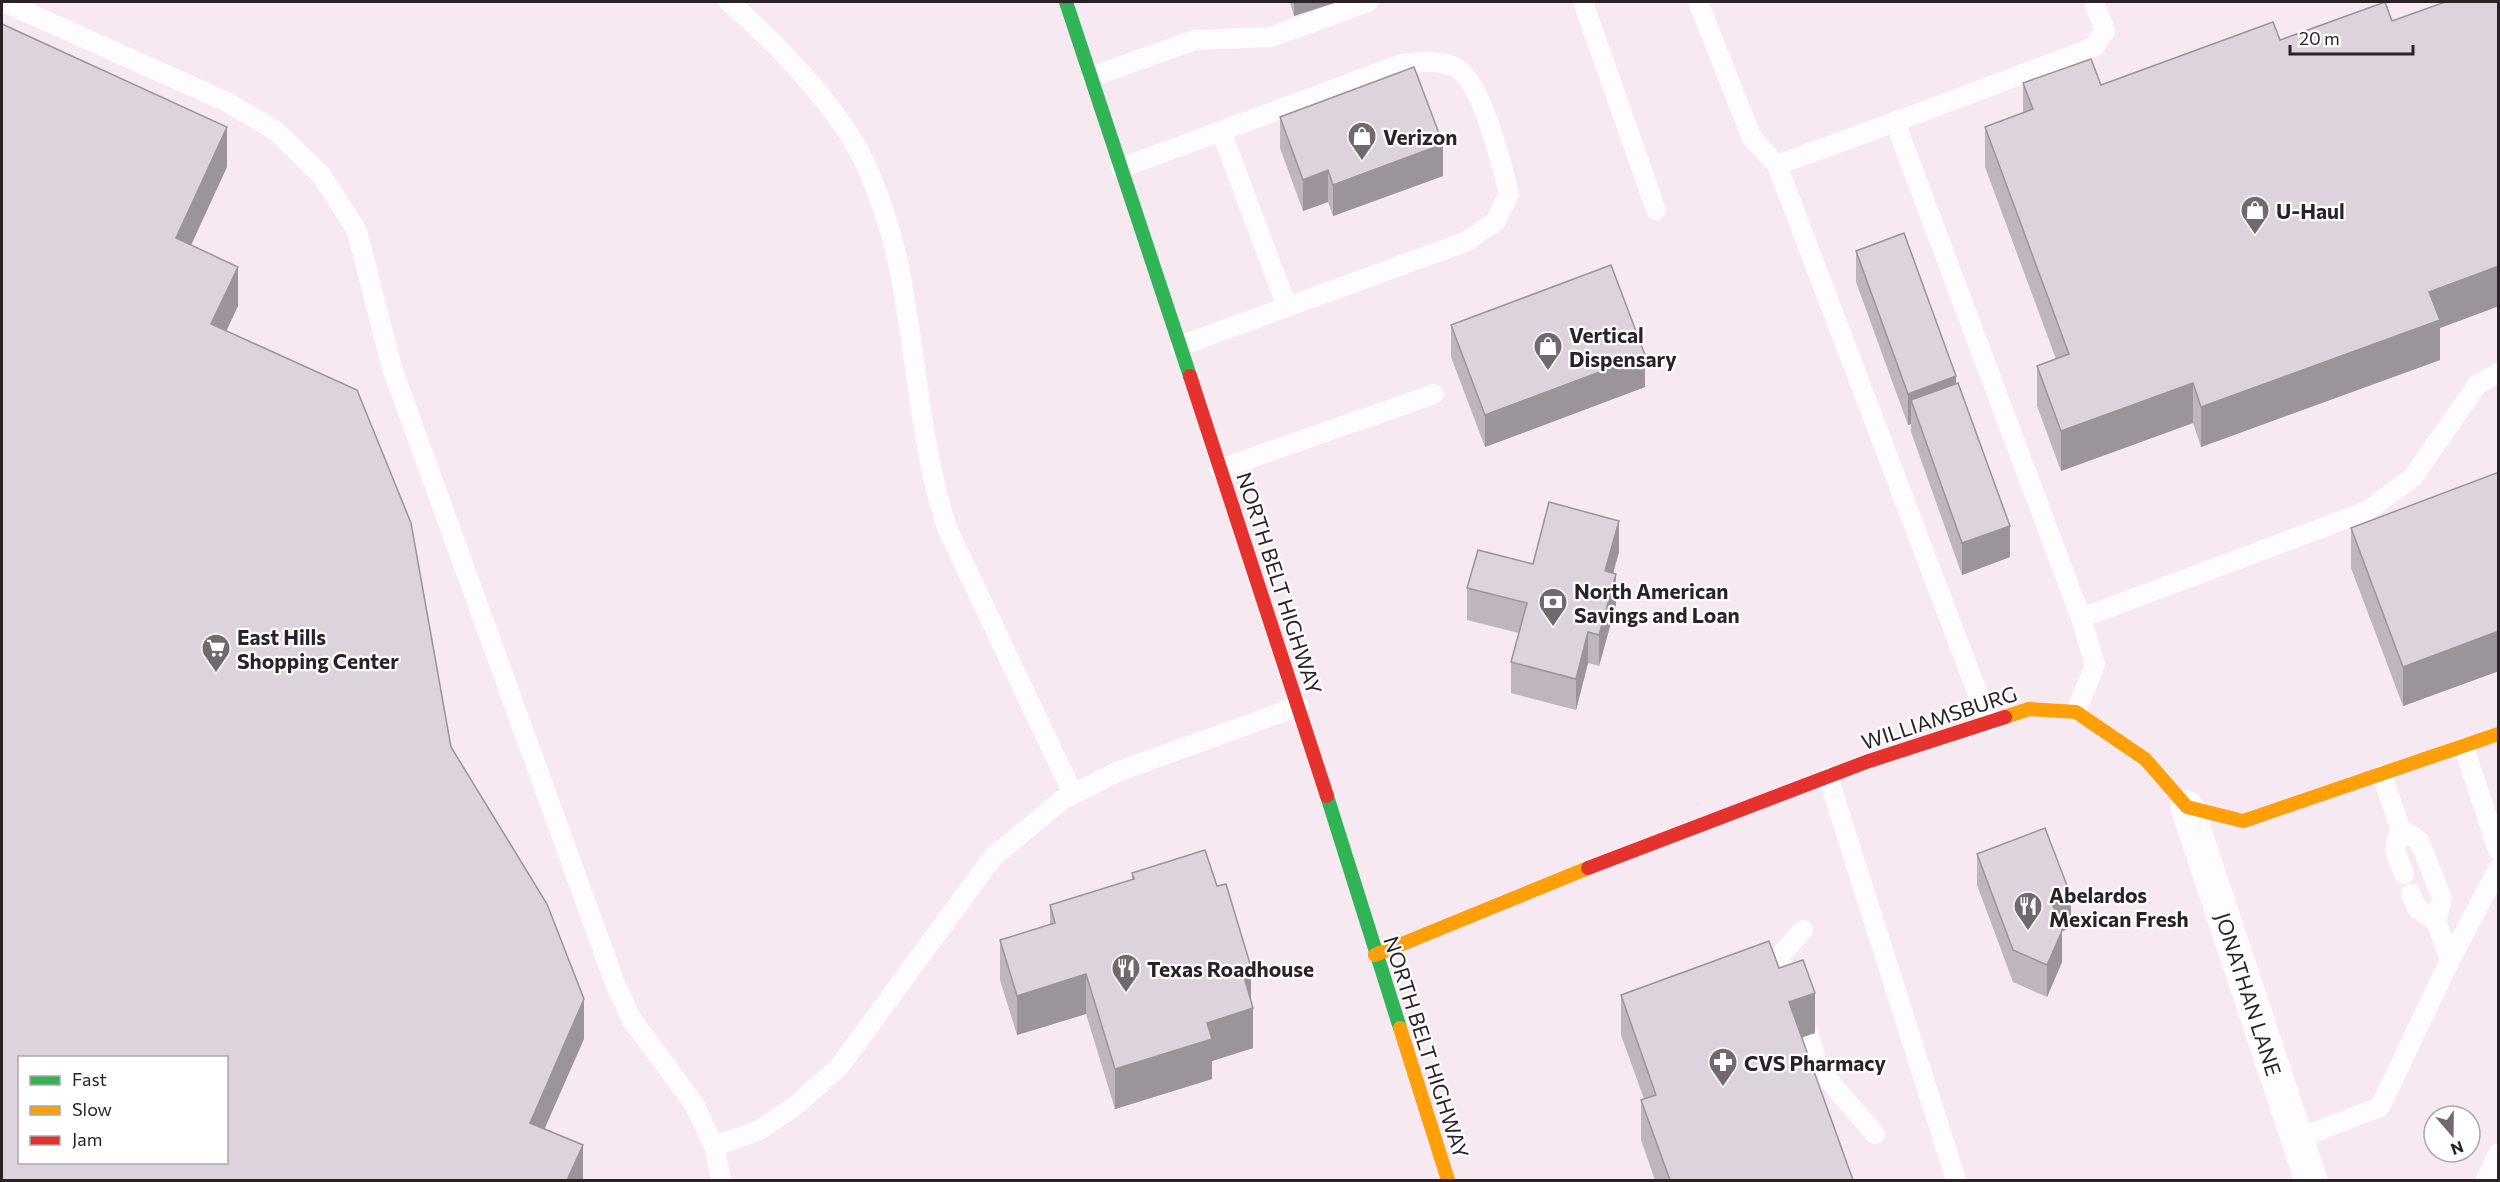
<svg xmlns="http://www.w3.org/2000/svg" width="2500" height="1182" viewBox="0 0 2500 1182" font-family="Commissioner,sans-serif">
<rect width="100%" height="100%" fill="#f7e9f2"/>
<g fill="none" stroke-linecap="round" stroke-linejoin="round">
<g stroke="#fefcfd" stroke-width="20">
<polyline points="4,2 229,103 276,131 322,176 357,231 392,368 616,986 632,1020 694,1104 714,1146 721,1180"/>
<path d="M 729,2 C 770,37 828,97 855,144 C 875,178 893,235 900,273 C 917,359 920,445 947,528 L 1073,794"/>
<polyline points="1583,2 1656,210"/>
<polyline points="1698,2 1752,138 1777,165"/>
<polyline points="1091,77 1195,40 1271,37 1368,2"/>
<polyline points="1895,122 1777,165 1989,723"/>
<polyline points="1221,131 1287,307"/>
<path d="M 1121,168 L 1402,64 C 1420,62 1436,60 1453,66 C 1481,77 1502,166 1509,194 L 1495,222 L 1465,242 L 1180,346"/>
<polyline points="1220,469 1434,394"/>
<polyline points="2081,618 2367,511 2413,477 2477,385 2498,373"/>
<polyline points="2076,712 2095,665 2081,618 1895,122 2094,47 2105,31 2094,2"/>
<polyline points="2464,747 2498,850"/>
<polyline points="2382,775 2400,828 2395,850 2404,874"/>
<polyline points="1828,777 1956,1180"/>
<polyline points="2400,828 2419,841 2442,898 2436,921 2450,960"/>
<polyline points="2411,894 2417,908 2436,921"/>
<polyline points="1792,991 1779,957 1803,930"/>
<polyline points="1809,1035 1819,1069 1875,1134"/>
<polyline points="2297,1139 2380,1107 2450,960 2498,869"/>
<polyline points="714,1146 758,1131 794,1107 839,1067 993,857 1062,800 1117,772 1299,706"/>
<polyline points="2486,1180 2498,1154"/>
</g>
<polyline stroke="#fefcfd" stroke-width="33" points="2187,807 2311,1180"/>
<g stroke="#30b455" stroke-width="14">
<polyline points="1066,2 1190,376"/>
<polyline points="1327,796 1400,1028"/>
</g>
<g stroke="#ff9f0a" stroke-width="14">
<polyline points="2005,717 2029,709 2076,712 2145,759 2187,807 2243,821 2498,734"/>
<polyline points="1375,955 1588,868"/>
<polyline points="1400,1028 1448,1180"/>
</g>
<g stroke="#e5322d" stroke-width="14">
<polyline points="1190,376 1327,796"/>
<polyline points="1588,868 1866,762 2005,717"/>
</g>
</g>
<g fill="#beb5bd">
<polygon points="1290,2 1337,2 1294,16"/>
<polygon points="2499,2 2499,306 2440,328 2440,360 2201,447 2193,423 2061,471 2037,406 2037,366 2056,359 1985,167 1985,127 2023,113 2023,83 2101,85 2280,40 2392,21"/>
<polygon points="1280,117 1443,176 1333,216 1328,202 1303,211 1280,148"/>
<polygon points="1856,251 1956,383 2010,557 1962,575 1911,432 1911,424 1908,425 1856,282"/>
<polygon points="1451,325 1645,387 1485,447 1451,357"/>
<polygon points="2499,472 2499,671 2403,706 2351,568 2351,528"/>
<polygon points="1619,552 1613,573 1616,605 1599,666 1588,663 1576,710 1511,693 1511,662 1519,633 1467,620 1467,588 1533,564"/>
<polygon points="1977,854 2071,928 2062,931 2062,962 2047,997 2013,982 1977,885"/>
<polygon points="1132,873 1251,1001 1253,1048 1212,1061 1212,1079 1115,1109 1086,1014 1017,1035 1000,980 1000,940 1050,924 1050,905 1132,880"/>
<polygon points="1779,968 1815,1033 1801,1037 1853,1180 1655,1180 1641,1140 1641,1100 1644,1099 1621,1035 1621,995"/>
</g>
<g fill="#9b949a">
<polygon points="1294,2 1337,2 1294,16"/>
<polygon points="227,127 227,167 176,278 176,238"/>
<polygon points="1443,144 1443,176 1333,216 1333,185"/>
<polygon points="1328,170 1328,202 1303,211 1303,180"/>
<polygon points="2499,266 2499,306 2440,328 2440,360 2201,447 2201,407 2429,292"/>
<polygon points="238,267 238,306 211,364 211,324"/>
<polygon points="1645,355 1645,387 1485,447 1485,415"/>
<polygon points="1956,376 1956,408 1911,400 1911,424 1908,425 1908,394"/>
<polygon points="2193,383 2193,423 2061,471 2061,431"/>
<polygon points="1619,521 1619,552 1605,602 1605,571"/>
<polygon points="2010,526 2010,557 1962,575 1962,543"/>
<polygon points="1616,574 1616,605 1599,666 1599,635"/>
<polygon points="2499,631 2499,671 2403,706 2403,667"/>
<polygon points="1588,632 1588,663 1576,710 1576,679"/>
<polygon points="2071,896 2071,928 2062,931 2062,962 2047,997 2047,965 2052,903"/>
<polygon points="1251,967 1251,1007 1242,970"/>
<polygon points="1086,974 1086,1014 1017,1035 1017,996"/>
<polygon points="1815,993 1815,1033 1789,1042 1789,1002"/>
<polygon points="584,999 584,1039 530,1162 530,1123"/>
<polygon points="1253,1008 1253,1048 1212,1061 1212,1079 1115,1109 1115,1069 1207,1023"/>
<polygon points="583,1145 583,1180 567,1180"/>
</g>
<g fill="#ddd3dc" stroke="#9b949a" stroke-width="1.5" fill-rule="evenodd">
<polygon points="2385,2 2392,21 2445,2 2499,2 2499,266 2429,292 2440,320 2201,407 2193,383 2061,431 2037,366 2069,354 1985,127 2033,109 2023,83 2091,59 2101,85 2273,22 2280,40"/>
<path d="M 2,24 L 227,127 L 176,238 L 238,267 L 211,324 L 357,390 L 411,523 L 451,747 L 547,904 L 584,999 L 530,1123 L 583,1145 L 567,1180 L 2,1180 ZM 20,1058 L 226,1058 L 226,1162 L 20,1162 Z"/>
<polygon points="1414,67 1443,144 1333,185 1328,170 1303,180 1280,117"/>
<polygon points="1904,233 1956,376 1908,394 1856,251"/>
<polygon points="1611,265 1645,355 1485,415 1451,325"/>
<polygon points="1958,383 2010,526 1962,543 1911,400"/>
<polygon points="2499,472 2499,631 2403,667 2351,528"/>
<polygon points="1549,502 1619,521 1605,571 1616,574 1599,635 1588,632 1576,679 1511,662 1527,603 1467,588 1478,550 1533,564"/>
<polygon points="2045,828 2071,896 2052,903 2062,931 2047,965 2013,950 1977,854"/>
<polygon points="1205,850 1217,886 1226,884 1251,967 1242,970 1253,1008 1207,1023 1212,1039 1115,1069 1086,974 1017,996 1000,940 1055,923 1050,905 1134,879 1132,873"/>
<polygon points="1769,941 1779,968 1803,960 1815,993 1789,1002 1853,1180 1670,1180 1641,1100 1656,1095 1621,995"/>
</g>
<defs>
<g id="shop-pin" transform="scale(1.5)"><path d="M0 17L-7.5 6A9.5 9.5 0 1 1 7.5 6Z" fill="#72686f" stroke="#fff"/><path d="M-5-2.5h2.3a2.7 3.5 0 0 1 5.4 0H5L5.5 6h-11ZM-1.5-2.5h3a1.5 2.3 0 0 0-3 0Z" fill="#fff"/></g>
<g id="bank-pin" transform="scale(1.5)"><path d="M0 17L-7.5 6A9.5 9.5 0 1 1 7.5 6Z" fill="#72686f" stroke="#fff"/><path d="M-6-4H6V4H-6ZM0-2.3a2.3 2.3 0 1 0 0 4.6a2.3 2.3 0 1 0 0-4.6Z" fill="#fff"/></g>
<g id="supermarket-pin" transform="scale(1.5)"><path d="M0 17L-7.5 6A9.5 9.5 0 1 1 7.5 6Z" fill="#72686f" stroke="#fff"/><path d="M-6-5.5h2.5l.6 2H6L4.5 2H-2.5L-4.4-4H-6ZM-1.5 3.2a1.3 1.3 0 1 0 .1 0ZM3 3.2a1.3 1.3 0 1 0 .1 0Z" fill="#fff"/></g>
<g id="restaurant-pin" transform="scale(1.5)"><path d="M0 17L-7.5 6A9.5 9.5 0 1 1 7.5 6Z" fill="#72686f" stroke="#fff"/><path d="M-5-6h1v4h1v-4h1v4h1v-4h1v5L-1.5 .5V6h-2V.5L-5-1ZM5-6V6H3V1.5H1.5Q1.5-4 5-6Z" fill="#fff"/></g>
<g id="pharmacy-pin" transform="scale(1.5)"><path d="M0 17L-7.5 6A9.5 9.5 0 1 1 7.5 6Z" fill="#72686f" stroke="#fff"/><path d="M-2-6h4v4h4v4h-4v4h-4v-4h-4v-4h4Z" fill="#fff"/></g>
</defs>
<g fill-rule="evenodd">
<use href="#shop-pin" x="1362" y="136"/>
<use href="#shop-pin" x="2255" y="210"/>
<use href="#shop-pin" x="1548" y="346"/>
<use href="#bank-pin" x="1553" y="602"/>
<use href="#supermarket-pin" x="216" y="648"/>
<use href="#restaurant-pin" x="2028" y="906"/>
<use href="#restaurant-pin" x="1126" y="968"/>
<use href="#pharmacy-pin" x="1723" y="1062"/>
</g>
<g text-anchor="middle" dominant-baseline="central" stroke-width="4.5" stroke-linejoin="round" paint-order="stroke">
<g font-size="21" font-weight="bold" fill="#2b2228" stroke="#fff" text-anchor="start">
<text x="1383" y="136">Verizon</text>
<text x="2276" y="210">U-Haul</text>
<text x="1569" y="334">Vertical<tspan x="1569" dy="24">Dispensary</tspan></text>
<text x="1574" y="590">North American<tspan x="1574" dy="24">Savings and Loan</tspan></text>
<text x="237" y="636">East Hills<tspan x="237" dy="24">Shopping Center</tspan></text>
<text x="2049" y="894">Abelardos<tspan x="2049" dy="24">Mexican Fresh</tspan></text>
<text x="1147" y="968">Texas Roadhouse</text>
<text x="1744" y="1062">CVS Pharmacy</text>
</g>
<g font-size="21" fill="#2b2228" stroke="#fff">
<text transform="translate(1280 583) rotate(72)">NORTH BELT HIGHWAY</text>
<text transform="translate(1939 717) rotate(-18)">WILLIAMSBURG</text>
<text transform="translate(2249 994) rotate(72)">JONATHAN LANE</text>
<text transform="translate(1427 1047) rotate(72)">NORTH BELT HIGHWAY</text>
</g>
</g>
<rect width="2500" height="1182" fill="none" stroke="#2b2228" stroke-width="6"/>
<rect x="18" y="1056" width="210" height="108" fill="#ffffff" stroke="#aaa7a9" stroke-width="1.5"/>
<rect x="30" y="1076" width="30" height="9" fill="#30b455" stroke="#aaa7a9" stroke-width="1.5"/>
<text x="72" y="1086" font-size="18" fill="#2b2228">Fast</text>
<rect x="30" y="1106" width="30" height="9" fill="#ff9f0a" stroke="#aaa7a9" stroke-width="1.5"/>
<text x="72" y="1116" font-size="18" fill="#2b2228">Slow</text>
<rect x="30" y="1136" width="30" height="9" fill="#e5322d" stroke="#aaa7a9" stroke-width="1.5"/>
<text x="72" y="1146" font-size="18" fill="#2b2228">Jam</text>
<g transform="translate(2452 1134) rotate(160)"><circle r="28" fill="#ffffff" stroke="#aaa7a9" stroke-width="1.5"/>
<path d="M0-4.5L10 22L0 15L-10 22Z" fill="#72686f"/>
<text y="-9" font-size="16" font-weight="bold" text-anchor="middle" fill="#2b2228">N</text>
</g>
<path d="M2290 45v9h123v-9" fill="none" stroke="#2b2228" stroke-width="3"/>
<text x="2299" y="45" font-size="18" fill="#2b2228" stroke="#ffffff" stroke-width="4.5" paint-order="stroke">20 m</text>
</svg>
